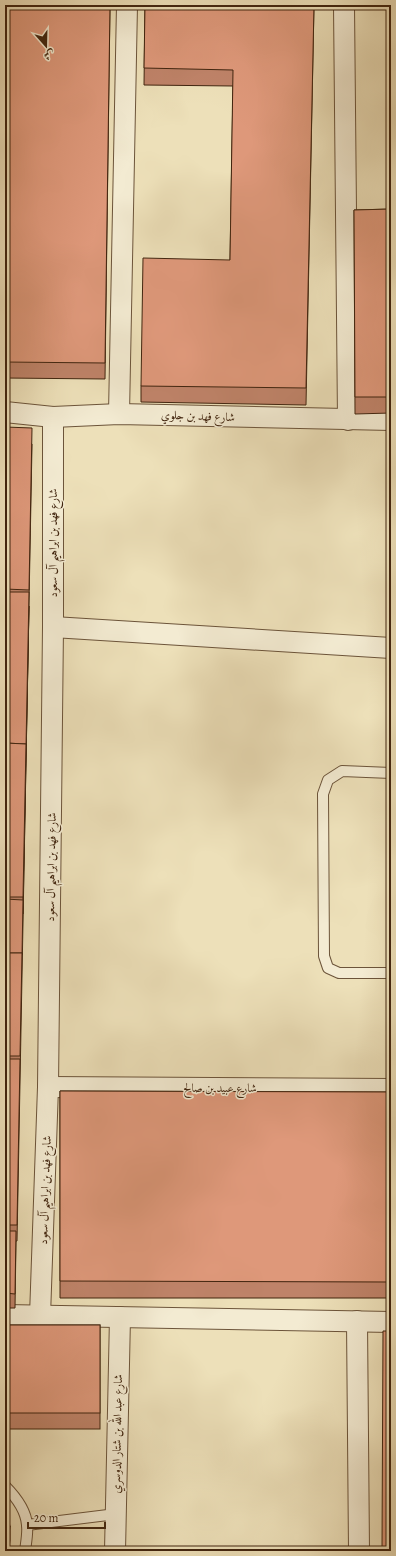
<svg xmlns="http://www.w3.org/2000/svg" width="396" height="1556" viewBox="0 0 396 1556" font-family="Alegreya,Amiri,serif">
<rect width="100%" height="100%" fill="#ede0b9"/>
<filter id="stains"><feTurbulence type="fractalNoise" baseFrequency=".005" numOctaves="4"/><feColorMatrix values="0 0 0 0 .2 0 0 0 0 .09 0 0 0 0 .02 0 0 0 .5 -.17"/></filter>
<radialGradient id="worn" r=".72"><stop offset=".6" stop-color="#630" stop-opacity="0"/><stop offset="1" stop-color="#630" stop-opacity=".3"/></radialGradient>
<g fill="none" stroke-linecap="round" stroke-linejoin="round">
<g stroke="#6c543a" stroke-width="12">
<g id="service">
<polyline points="391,773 342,771 328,780 323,794 324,956 328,968 339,973 391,973"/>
<path d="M 5,1486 C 15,1496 26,1510 27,1525 C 28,1533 26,1543 25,1551"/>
<polyline points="27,1525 116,1514"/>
</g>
</g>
<g stroke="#6c543a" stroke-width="22">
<g id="minor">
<polyline points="344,5 348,420"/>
<polyline points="5,412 53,417 119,414 391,420"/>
<polyline points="119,414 127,5"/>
<polyline points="53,627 391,648"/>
<polyline points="48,1087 391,1089"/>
<polyline points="5,1315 391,1322"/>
<polyline points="40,1316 48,1087 53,627 53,417"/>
<polyline points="357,1321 359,1551"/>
<polyline points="115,1551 120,1317"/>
</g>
</g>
<use href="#service" stroke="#f3ebd2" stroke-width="10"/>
<use href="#minor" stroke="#f3ebd2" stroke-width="20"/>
</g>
<g fill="#bf8369" stroke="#41250f">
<polygon points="5,5 110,5 105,379 5,378"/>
<polygon points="145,5 314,5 306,405 141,402 141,386 230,260 233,86 144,85"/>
<polygon points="391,209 391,413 355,414 354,210"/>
<polygon points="5,427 32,444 17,1241 16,1241 15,1308 5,1308"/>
<polygon points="60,1091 391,1092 391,1298 60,1298"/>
<rect x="5" y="1325" width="95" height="104"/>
</g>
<g fill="#9b6a55" stroke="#41250f">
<polygon points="29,606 23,914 23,897"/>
<polygon points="10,1526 10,1540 9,1548 7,1551 5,1551 5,1540"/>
</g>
<g fill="#de987a" stroke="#41250f">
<polygon points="5,5 110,5 105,363 5,362"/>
<polygon points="145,5 314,5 306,388 141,386 143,258 230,260 233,70 144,68"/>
<polygon points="391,209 391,397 355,397 354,210"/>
<polygon points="5,427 32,428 29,590 5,589"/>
<polygon points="5,592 29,592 26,746 26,744 5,743"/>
<polygon points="5,743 26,744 23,897 5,897"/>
<polygon points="5,899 23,900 22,955 22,953 5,953"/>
<polygon points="5,953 22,953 20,1056 5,1056"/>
<polygon points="5,1059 20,1059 17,1225 5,1225"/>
<polygon points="60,1091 391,1092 391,1282 60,1281"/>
<polygon points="5,1231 16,1231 15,1294 5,1293"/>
<rect x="5" y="1325" width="95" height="88"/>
<polygon points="383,1331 391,1331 391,1551 382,1551"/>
<polygon points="5,1516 8,1519 10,1526 9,1534 5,1540"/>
</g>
<g text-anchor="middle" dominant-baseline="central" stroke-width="3" stroke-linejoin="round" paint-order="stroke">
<g font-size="12" fill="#41250f" stroke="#f3ebd2">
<text transform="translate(198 416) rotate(2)">شارع فهد بن جلوي</text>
<text transform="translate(53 543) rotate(-90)">شارع فهد بن ابراهيم آل سعود</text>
<text transform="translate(51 867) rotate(-89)">شارع فهد بن ابراهيم آل سعود</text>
<text x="220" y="1088">شارع عبيد بن صالح</text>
<text transform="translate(45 1190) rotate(-88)">شارع فهد بن ابراهيم آل سعود</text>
<text transform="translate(117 1434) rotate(-89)">شارع عبد الله بن شتار الدوسري</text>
</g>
</g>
<rect width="396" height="1556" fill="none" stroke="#ede0b9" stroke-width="20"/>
<rect x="6" y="6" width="384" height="1544" fill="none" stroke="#41250f" stroke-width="2"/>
<rect x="10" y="10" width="376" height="1536" fill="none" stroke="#41250f"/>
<g transform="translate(46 46) rotate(160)" stroke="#f3ebd2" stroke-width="3" paint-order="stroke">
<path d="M0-3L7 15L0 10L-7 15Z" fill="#41250f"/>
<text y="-6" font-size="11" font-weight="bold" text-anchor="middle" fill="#41250f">ش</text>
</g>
<path d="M28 1522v6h77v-6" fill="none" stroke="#41250f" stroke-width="2"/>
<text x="34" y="1522" font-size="12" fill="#41250f" stroke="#f3ebd2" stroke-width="3" paint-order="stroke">20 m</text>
<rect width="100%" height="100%" filter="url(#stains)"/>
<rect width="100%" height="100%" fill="url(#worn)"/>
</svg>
